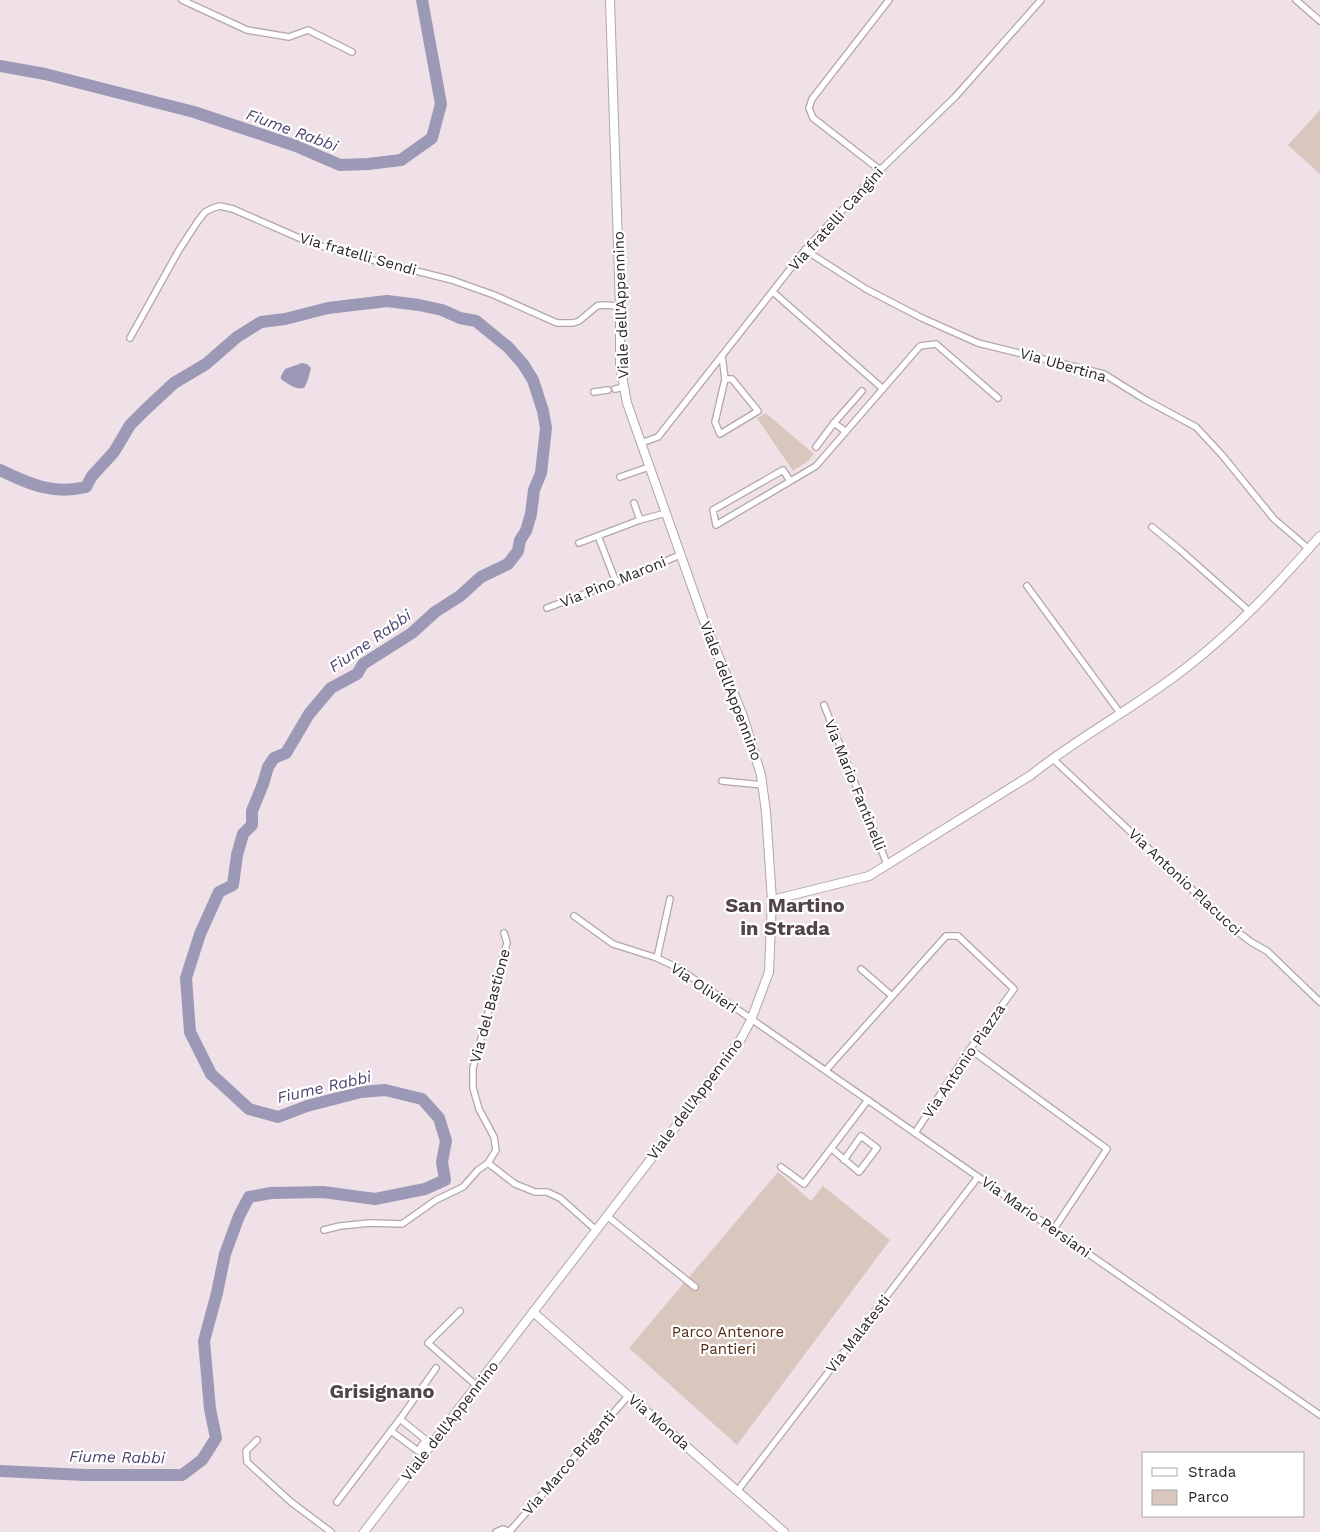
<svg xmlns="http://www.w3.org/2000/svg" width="1320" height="1532" viewBox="0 0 1320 1532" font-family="'Work Sans',sans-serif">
<rect width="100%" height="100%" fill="#efe1e7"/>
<g fill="#d9c6bc">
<polygon points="1320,110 1320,174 1288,145"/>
<polygon points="766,413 814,454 809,460 793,471 757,418"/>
<polygon points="778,1172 811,1201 823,1186 890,1240 737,1445 629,1348"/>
</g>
<path fill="#9c99b7" d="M 302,363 L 307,364 L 311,368 C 309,375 308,382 304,388 C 295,390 288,384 281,379 L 281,376 L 285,369 Z"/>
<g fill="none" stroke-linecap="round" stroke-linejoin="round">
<g stroke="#9c99b7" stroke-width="12">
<polyline points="0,66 45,74 194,112 296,146 340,165 368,164 401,160 432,138 441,104 422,0"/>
<path d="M 0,470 C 29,484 53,495 86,487 L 92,476 L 114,452 L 130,425 L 145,410 L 174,383 L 206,364 L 237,337 L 261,322 L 285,319 L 328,308 L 387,301 L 419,305 L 442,310 L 460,318 L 476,321 L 508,347 L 523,364 L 533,380 L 543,411 L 546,428 L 541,473 L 534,490 L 531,514 L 526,531 L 520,540 L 518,551 L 508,564 L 481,577 L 460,596 L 435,612 L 412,633 L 363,664 L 357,674 L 331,688 L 309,714 L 286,753 L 274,758 L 268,767 L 263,784 L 252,811 L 252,825 L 243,834 L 237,855 L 233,885 L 219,892 L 200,934 L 186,978 L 190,1032 L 211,1074 L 249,1109 L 278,1117 L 307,1106 L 361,1092 L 385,1090 L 422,1099 L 439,1118 L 446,1141 L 442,1162 L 445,1180 L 425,1189 L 375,1199 L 323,1192 L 271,1193 L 249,1197 L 239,1216 L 225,1254 L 217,1293 L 204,1341 L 210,1409 L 216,1438 L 202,1460 L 182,1475 L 85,1475 L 0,1471"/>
</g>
<g stroke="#b3a5ab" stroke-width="8">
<g id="minor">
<polyline points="182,0 247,30 289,37 308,30 352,52"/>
<polyline points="1296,0 1320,21"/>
<polyline points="880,170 813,118 809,108 812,99 889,0"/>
<polyline points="805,250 866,289 922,318 978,343 1104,374 1144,399 1196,427 1222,455 1274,519 1309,549"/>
<polyline points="773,292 882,388"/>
<polyline points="130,338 179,250 198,221 205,212 213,208 220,206 233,209 306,241 337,251 452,280 494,295 557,323 573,323 579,321 597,306 602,305 620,306"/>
<polyline points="722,356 725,379 715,422 720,434 758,411 732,379 725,379"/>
<polyline points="615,389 624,387"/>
<polyline points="594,392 608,390"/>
<polyline points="834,423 862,391"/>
<polyline points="641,443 658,437 805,250 875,175 956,96 1041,0"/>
<polyline points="816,447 834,423 845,431"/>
<polyline points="620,477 649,467"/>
<polyline points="790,481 783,470 713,510 716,525 816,466 920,346 936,344 998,398"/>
<polyline points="634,503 640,520"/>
<polyline points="1152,527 1179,549 1249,611"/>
<polyline points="598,536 616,582"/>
<polyline points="579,543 640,520 666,513"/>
<polyline points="1027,586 1120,713"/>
<polyline points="547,608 616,582 680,555"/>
<polyline points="824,705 887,864"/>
<polyline points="1052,758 1233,928 1251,942 1267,951 1320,1002"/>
<polyline points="722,781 763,785"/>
<polyline points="670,899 657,958 678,968 1320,1415"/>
<polyline points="574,916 613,944 657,958"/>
<polyline points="504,933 507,943 473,1068 473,1088 479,1109 494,1137 496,1150 488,1163 515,1184 535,1192 547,1192 560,1198 596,1230"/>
<polyline points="861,969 892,996"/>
<polyline points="970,1049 1107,1149 1054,1229"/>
<polyline points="826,1070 946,936 958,936 1014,989 970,1049 915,1133"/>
<polyline points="832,1149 859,1172 877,1148 861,1136 844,1160"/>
<polyline points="781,1167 804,1184 868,1100"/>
<polyline points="607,1216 695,1287"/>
<polyline points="324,1230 340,1226 370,1223 402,1224 436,1200 463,1187 478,1170 488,1163"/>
<polyline points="460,1311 428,1343 477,1386"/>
<polyline points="400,1419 426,1440 422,1445 429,1449"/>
<polyline points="391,1431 418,1451 422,1445"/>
<polyline points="257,1440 246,1451 247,1462 291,1502 331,1532"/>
<polyline points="738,1490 978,1177"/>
<polyline points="337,1502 400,1419 436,1368"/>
<polyline points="510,1531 629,1395"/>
<polyline points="496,1532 503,1529 510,1532"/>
</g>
</g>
<g stroke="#b3a5ab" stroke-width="10">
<g id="secondary">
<path d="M 772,900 L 869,876 L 1031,775 C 1081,735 1138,706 1187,667 C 1236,629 1279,583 1320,536"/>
<polyline points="533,1312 784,1532"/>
<polyline points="364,1532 674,1129 741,1039 751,1020 769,972 772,900 766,812 761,775 743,716 704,621 627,403 620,365 620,306 610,0"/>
</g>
</g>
<use href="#minor" stroke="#fff" stroke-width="5.5"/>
<use href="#secondary" stroke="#fff" stroke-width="8"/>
</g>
<g text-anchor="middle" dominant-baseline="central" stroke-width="4.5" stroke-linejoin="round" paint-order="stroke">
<g font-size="15" fill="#2a2528" stroke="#fff">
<text transform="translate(836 219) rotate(-48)">Via fratelli Cangini</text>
<text transform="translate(358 254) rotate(16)">Via fratelli Sendi</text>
<text transform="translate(621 305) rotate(-92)">Viale dell'Appennino</text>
<text transform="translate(1063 365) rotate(16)">Via Ubertina</text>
<text transform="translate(613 582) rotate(-22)">Via Pino Maroni</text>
<text transform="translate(731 691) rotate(69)">Viale dell'Appennino</text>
<text transform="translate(855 785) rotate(68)">Via Mario Fantinelli</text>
<text transform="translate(1185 882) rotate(43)">Via Antonio Placucci</text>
<text transform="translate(704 988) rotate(34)">Via Olivieri</text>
<text transform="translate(490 1006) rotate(-75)">Via del Bastione</text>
<text transform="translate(964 1061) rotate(-56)">Via Antonio Piazza</text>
<text transform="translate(695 1099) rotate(-53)">Viale dell'Appennino</text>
<text transform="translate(1036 1217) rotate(35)">Via Mario Persiani</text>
<text transform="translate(858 1334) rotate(-52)">Via Malatesti</text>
<text transform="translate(450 1421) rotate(-52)">Viale dell'Appennino</text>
<text transform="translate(659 1422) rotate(41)">Via Monda</text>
<text transform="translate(569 1463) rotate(-49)">Via Marco Briganti</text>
</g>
<g font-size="15" fill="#542a10" stroke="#fff">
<text x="728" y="1332">Parco Antenore<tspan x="728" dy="17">Pantieri</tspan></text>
</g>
<g font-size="16" font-style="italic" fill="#4b4571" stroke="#fff">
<text transform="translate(292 130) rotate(20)">Fiume Rabbi</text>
<text transform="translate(370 641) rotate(-35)">Fiume Rabbi</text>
<text transform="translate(324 1087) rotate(-13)">Fiume Rabbi</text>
<text transform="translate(117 1457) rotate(1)">Fiume Rabbi</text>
</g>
<g font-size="20" font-weight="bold" fill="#51454a" stroke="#fff">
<text x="785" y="905">San Martino<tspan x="785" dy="23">in Strada</tspan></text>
<text x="382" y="1391">Grisignano</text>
</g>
</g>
<rect x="1142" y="1452" width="162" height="65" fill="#ffffff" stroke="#aaa8a9"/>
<rect x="1152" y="1468" width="25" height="8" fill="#ffffff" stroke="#aaa8a9"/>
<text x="1188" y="1477" font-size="15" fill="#2a2528">Strada</text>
<rect x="1152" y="1490" width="25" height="15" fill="#d9c6bc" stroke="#aaa8a9"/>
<text x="1188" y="1502" font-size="15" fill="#2a2528">Parco</text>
</svg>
